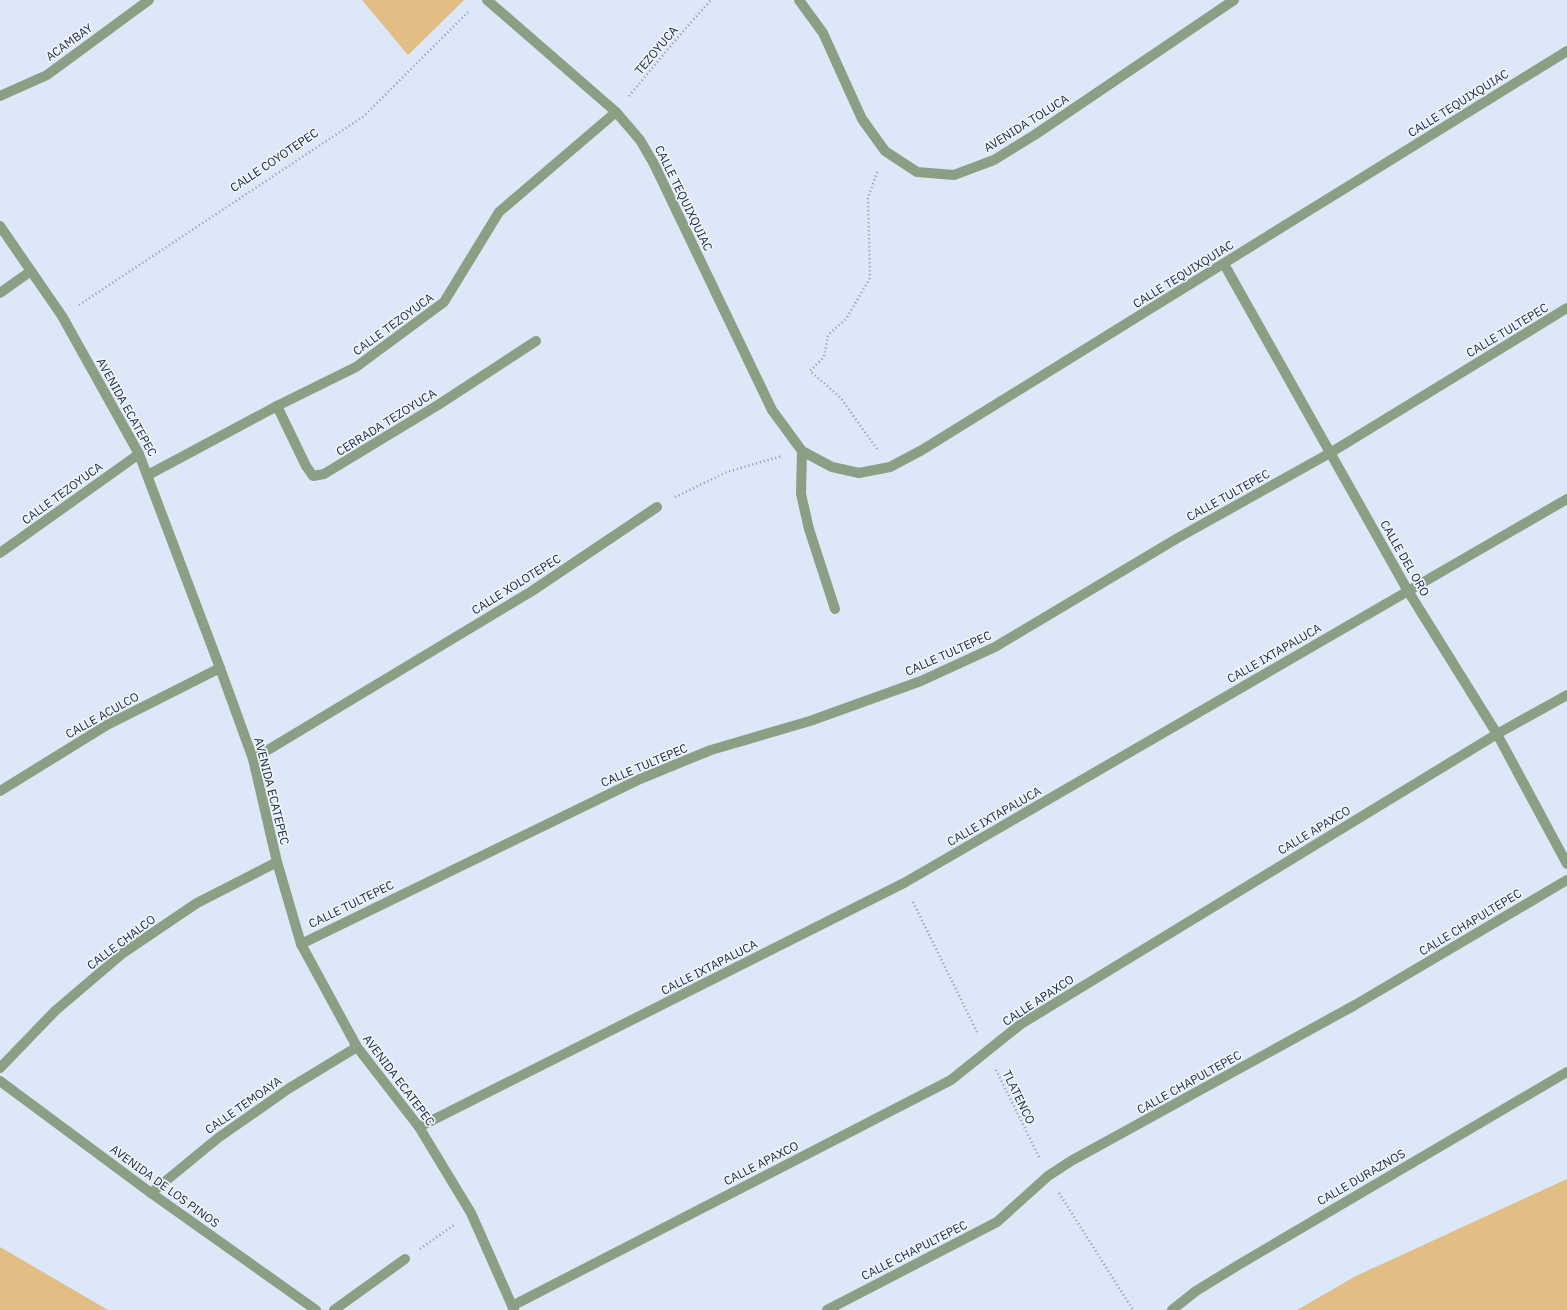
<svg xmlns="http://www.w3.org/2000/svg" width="1567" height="1310" viewBox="0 0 1567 1310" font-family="'IBM Plex Sans',sans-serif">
<rect width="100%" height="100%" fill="#dce7f8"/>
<g fill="#e2bd84">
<polygon points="362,0 464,0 408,55"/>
<polygon points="1567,1179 1567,1310 1297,1310 1356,1276"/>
<polygon points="0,1247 108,1310 0,1310"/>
</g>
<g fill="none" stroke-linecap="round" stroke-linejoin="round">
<g stroke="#8c97a8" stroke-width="2.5" stroke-dasharray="1 3" stroke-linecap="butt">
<polyline points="629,96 679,36 711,0"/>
<polyline points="79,305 364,116 469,11"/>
<polyline points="877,449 840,397 810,371 824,357 828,335 846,319 870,278 868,198 878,170"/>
<polyline points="675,497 727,472 782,456"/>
<polyline points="913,902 978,1034"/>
<polyline points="996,1070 1039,1157"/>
<polyline points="1059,1193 1133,1310"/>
<polyline points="420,1249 454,1225"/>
</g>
<g stroke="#8b9f85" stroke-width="10">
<polyline points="487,0 616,112 640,140 654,164 772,410 802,451 832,467 859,473 890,467 922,450 1567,51"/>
<polyline points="799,0 823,33 862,119 885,151 917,172 954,175 994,160 1036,134 1234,0"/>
<polyline points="0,96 47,75 149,0"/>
<polyline points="0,226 62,316 139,454 220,668 253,759 277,862 301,944 357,1047 419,1127 471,1213 514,1310"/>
<polyline points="1224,264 1408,591 1497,734 1567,864"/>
<polyline points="0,293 31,271"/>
<polyline points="277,406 306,466 313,476 324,474 438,405 536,341"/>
<polyline points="802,451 801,494 809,529 835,609"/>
<polyline points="148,475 277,406 356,367 444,302 499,212 616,112"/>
<polyline points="0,553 139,454"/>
<polyline points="253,759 532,591 657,507"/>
<polyline points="0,791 107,725 220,668"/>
<polyline points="301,944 640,779 711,750 810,721 921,681 995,647 1176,539 1330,453 1567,308"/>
<polyline points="0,1068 55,1011 123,953 197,903 277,862"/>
<polyline points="0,1081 151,1193 316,1310"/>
<polyline points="419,1127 904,883 1567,499"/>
<polyline points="151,1193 218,1138 288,1089 357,1047"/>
<polyline points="512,1306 951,1080 1021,1024 1497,734 1567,695"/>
<polyline points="334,1310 405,1259"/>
<polyline points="827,1310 997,1222 1048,1176 1071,1161 1355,1005 1567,880"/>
<polyline points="1172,1310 1196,1291 1240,1264 1567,1072"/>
</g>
</g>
<g text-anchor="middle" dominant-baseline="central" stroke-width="3.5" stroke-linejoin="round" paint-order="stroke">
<g font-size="12" fill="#1c2737" stroke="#eef4fd">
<text transform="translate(69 42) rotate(-36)">ACAMBAY</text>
<text transform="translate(656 50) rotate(-50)">TEZOYUCA</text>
<text transform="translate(1458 103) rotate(-32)">CALLE TEQUIXQUIAC</text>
<text transform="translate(1026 123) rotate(-32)">AVENIDA TOLUCA</text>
<text transform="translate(274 160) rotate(-34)">CALLE COYOTEPEC</text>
<text transform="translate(684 198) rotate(64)">CALLE TEQUIXQUIAC</text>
<text transform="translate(1183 274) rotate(-32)">CALLE TEQUIXQUIAC</text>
<text transform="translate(393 324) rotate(-36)">CALLE TEZOYUCA</text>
<text transform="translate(1507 330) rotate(-31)">CALLE TULTEPEC</text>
<text transform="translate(127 407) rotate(61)">AVENIDA ECATEPEC</text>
<text transform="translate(386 422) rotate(-32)">CERRADA TEZOYUCA</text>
<text transform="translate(62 493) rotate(-36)">CALLE TEZOYUCA</text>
<text transform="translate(1228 495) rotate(-29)">CALLE TULTEPEC</text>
<text transform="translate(1405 558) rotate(60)">CALLE DEL ORO</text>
<text transform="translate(516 584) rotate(-32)">CALLE XOLOTEPEC</text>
<text transform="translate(948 653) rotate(-24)">CALLE TULTEPEC</text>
<text transform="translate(1274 653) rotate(-30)">CALLE IXTAPALUCA</text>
<text transform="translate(102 715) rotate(-29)">CALLE ACULCO</text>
<text transform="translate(644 765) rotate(-23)">CALLE TULTEPEC</text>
<text transform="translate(272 791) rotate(76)">AVENIDA ECATEPEC</text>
<text transform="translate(994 816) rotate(-30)">CALLE IXTAPALUCA</text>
<text transform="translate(1314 830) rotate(-31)">CALLE APAXCO</text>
<text transform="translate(351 904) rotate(-26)">CALLE TULTEPEC</text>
<text transform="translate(1470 922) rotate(-31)">CALLE CHAPULTEPEC</text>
<text transform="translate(121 942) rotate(-37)">CALLE CHALCO</text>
<text transform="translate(709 967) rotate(-27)">CALLE IXTAPALUCA</text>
<text transform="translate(1038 1000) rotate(-33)">CALLE APAXCO</text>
<text transform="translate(399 1080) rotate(53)">AVENIDA ECATEPEC</text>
<text transform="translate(1189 1082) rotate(-29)">CALLE CHAPULTEPEC</text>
<text transform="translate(1019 1097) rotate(64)">TLATENCO</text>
<text transform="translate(243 1105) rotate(-35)">CALLE TEMOAYA</text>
<text transform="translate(761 1163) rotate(-27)">CALLE APAXCO</text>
<text transform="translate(1361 1177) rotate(-30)">CALLE DURAZNOS</text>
<text transform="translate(165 1186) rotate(36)">AVENIDA DE LOS PINOS</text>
<text transform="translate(914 1250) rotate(-27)">CALLE CHAPULTEPEC</text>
</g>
</g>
</svg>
